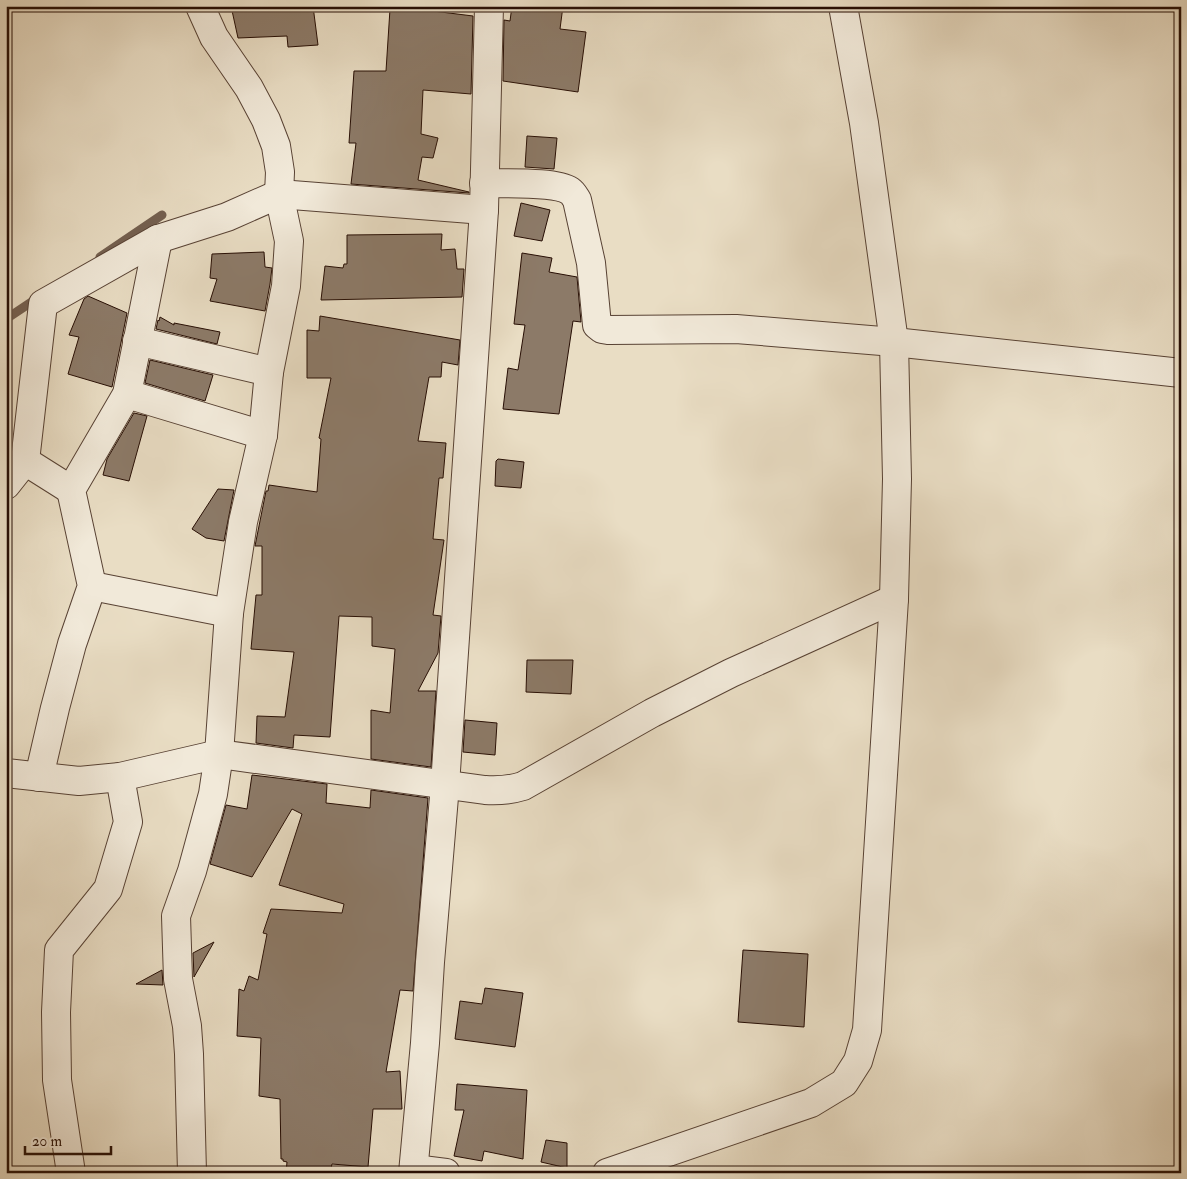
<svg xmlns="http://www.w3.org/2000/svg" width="1187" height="1179" viewBox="0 0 1187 1179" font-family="'IM FELL Double Pica',serif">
<rect width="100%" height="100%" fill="#e9ddc4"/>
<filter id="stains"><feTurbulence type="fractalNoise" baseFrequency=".004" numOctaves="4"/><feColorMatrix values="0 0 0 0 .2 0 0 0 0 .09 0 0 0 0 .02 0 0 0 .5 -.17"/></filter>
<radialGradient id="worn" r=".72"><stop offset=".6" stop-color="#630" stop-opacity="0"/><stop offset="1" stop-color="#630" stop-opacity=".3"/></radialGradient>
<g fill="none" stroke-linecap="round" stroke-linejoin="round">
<g stroke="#746050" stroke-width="9">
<polyline points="100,257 162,215"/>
<polyline points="6,319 39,297"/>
</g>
</g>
<g fill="#8c7a68" stroke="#270e04">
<polygon points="231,6 313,6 318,45 288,47 287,36 238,38"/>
<polygon points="512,6 563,6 560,29 586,32 578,92 503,81 504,20 510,21"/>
<polygon points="409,8 473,16 471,94 423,90 421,134 438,138 433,158 422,157 418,180 469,192 469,193 351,184 356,143 349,143 354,71 386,71 390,9 409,10"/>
<polygon points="527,136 557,138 554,169 525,167"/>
<polygon points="521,203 550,210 542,241 514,236"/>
<polygon points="442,234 441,250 455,249 457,269 464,269 462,297 321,300 325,266 343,268 344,264 347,264 347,235"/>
<polygon points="264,252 265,267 272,268 270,284 265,311 210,301 217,279 210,278 212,254"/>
<polygon points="522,253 552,258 549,272 577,277 581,322 573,321 559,414 503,409 508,368 518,370 525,325 514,324"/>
<polygon points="88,296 127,313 112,387 68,374 79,337 69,335 84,299"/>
<polygon points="320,316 460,340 458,365 442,362 441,377 429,377 418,441 446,443 443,478 439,478 433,539 444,540 433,615 441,616 438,653 418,691 436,691 431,767 371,759 371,710 390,713 395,649 372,646 372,617 339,616 330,737 294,735 293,748 256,743 257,716 285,717 294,652 251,649 256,595 262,595 262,546 255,546 266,491 268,491 269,485 317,492 321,439 319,438 331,378 307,378 307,330 319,331"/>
<polygon points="160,317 174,325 174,323 220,332 217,344 156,329 158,320 159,321"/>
<polygon points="150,360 213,375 205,401 145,383"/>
<polygon points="134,413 147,416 129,481 103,475 107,459"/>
<polygon points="498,459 524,462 521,488 495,486 496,461"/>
<polygon points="218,489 234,490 224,541 206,538 192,529"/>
<polygon points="527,660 573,660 571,694 526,692"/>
<polygon points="465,720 497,723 495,755 463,752"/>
<polygon points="252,775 327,784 326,803 370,808 371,790 428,798 413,991 400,990 386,1072 400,1071 402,1109 373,1109 368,1167 332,1164 330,1173 286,1173 287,1162 283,1161 283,1159 281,1159 280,1099 259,1096 261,1038 237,1036 239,989 244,991 249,976 258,980 267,934 263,933 271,909 342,913 344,904 279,885 302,814 292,809 252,877 210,864 226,805 247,809"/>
<polygon points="214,942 194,977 193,953"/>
<polygon points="743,950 808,954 804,1027 738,1022"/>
<polygon points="162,970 163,985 136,984"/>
<polygon points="485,988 523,993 515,1047 455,1039 460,1001 482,1004"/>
<polygon points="457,1084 527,1090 523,1159 484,1151 482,1161 454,1156 464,1110 455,1110"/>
<polygon points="546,1140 567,1143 567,1168 541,1162"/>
</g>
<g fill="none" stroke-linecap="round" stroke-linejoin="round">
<g stroke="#584234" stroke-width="30">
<g id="minor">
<path d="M 484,183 C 504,184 555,181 570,191 C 573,193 575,197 577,200 L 591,263 L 597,325 L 602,329 L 608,330 L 736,329 L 894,342 L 1181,373"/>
<polyline points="137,341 269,372"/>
<polyline points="127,394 263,435"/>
<polyline points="25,461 71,490"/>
<polyline points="6,485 25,461 43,304 158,239 227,217 279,194 484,210"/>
<polyline points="92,586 229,613"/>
<path d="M 6,773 L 79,781 L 120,777 L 219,754 L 485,790 C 499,791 510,790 523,786 L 652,713 L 731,673 L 894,599"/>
<polyline points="39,777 55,708 72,644 92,586 71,490 127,394 158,239"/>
<polyline points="414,1169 446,1173"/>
<polyline points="71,1173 57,1080 56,1012 59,950 108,889 128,822 120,777"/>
<polyline points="192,1173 189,1054 187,1026 178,979 176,916 192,871 213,794 219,754 229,613 243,522 263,435 269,372 286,286 289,241 279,194 280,172 276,146 266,120 249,88 214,37 200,6"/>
<polyline points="413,1173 425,1043 430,962 445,785 484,210 489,6"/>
<polyline points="607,1173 811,1103 844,1083 858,1061 867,1030 894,599 897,479 894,342 864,123 843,6"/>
</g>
</g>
<use href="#minor" stroke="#f1e9d9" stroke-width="28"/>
</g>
<rect width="1187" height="1179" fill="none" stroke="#e9ddc4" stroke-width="25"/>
<rect x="8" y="8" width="1172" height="1164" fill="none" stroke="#270e04" stroke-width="2.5"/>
<rect x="12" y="12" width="1162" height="1154" fill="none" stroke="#270e04"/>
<path d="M25 1146v8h86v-8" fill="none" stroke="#270e04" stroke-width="2.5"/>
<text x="32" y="1146" font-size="15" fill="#270e04" stroke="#f1e9d9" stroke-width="4" paint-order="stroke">20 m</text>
<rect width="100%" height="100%" filter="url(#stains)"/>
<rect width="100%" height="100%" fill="url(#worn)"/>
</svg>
